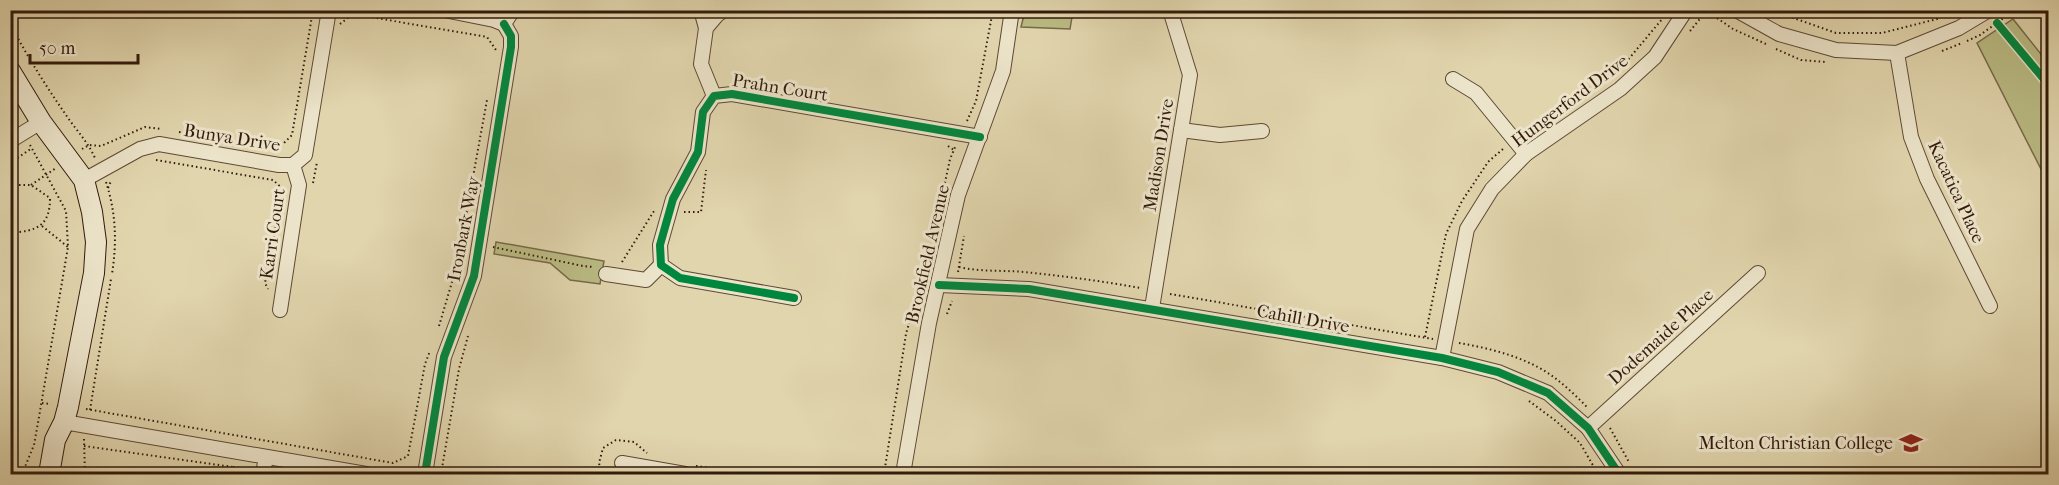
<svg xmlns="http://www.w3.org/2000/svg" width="2059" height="485" viewBox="0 0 2059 485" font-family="'IM FELL French Canon',serif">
<rect width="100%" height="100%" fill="#e1d5ad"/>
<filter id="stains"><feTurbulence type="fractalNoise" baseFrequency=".00333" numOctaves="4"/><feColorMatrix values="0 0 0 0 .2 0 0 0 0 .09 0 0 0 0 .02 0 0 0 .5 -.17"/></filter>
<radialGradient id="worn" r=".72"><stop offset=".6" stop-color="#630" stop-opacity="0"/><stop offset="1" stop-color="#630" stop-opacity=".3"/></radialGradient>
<g fill="#babb84" stroke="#766a48" stroke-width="1.5">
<polygon points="1025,11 1073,11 1070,29 1021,27"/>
<polygon points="2013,19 2048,63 2048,183 1977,43"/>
<polygon points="496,242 604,261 600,284 570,280 550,263 494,254"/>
</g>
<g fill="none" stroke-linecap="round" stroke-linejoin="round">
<g stroke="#5e4934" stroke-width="16">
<g id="street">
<polyline points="444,10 494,20 504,24"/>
<polyline points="701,10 706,28"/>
<polyline points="1736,10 1779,34 1836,50 1897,53 1959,28 1989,10"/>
<polyline points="504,24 513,10"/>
<polyline points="1897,53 1911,137 1927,179 1990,306"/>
<polyline points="1453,79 1476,93 1526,154"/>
<polyline points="714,96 701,64 706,28 717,15 724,10"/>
<polyline points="1181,130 1220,135 1262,131"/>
<polyline points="10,141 41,122"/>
<polyline points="84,180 140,149 159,144 279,165 293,165 305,155 329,10"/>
<polyline points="606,274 646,280 661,265"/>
<polyline points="939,285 1029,289 1442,358 1498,372 1548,393 1588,428 1619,474"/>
<polyline points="794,298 680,278 661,265 660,245 673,199 698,152 703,112 714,96 732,94 980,137"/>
<polyline points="1152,308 1190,75 1170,10"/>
<polyline points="280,310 299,185 293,165"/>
<polyline points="1442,358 1467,229 1492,189 1526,154 1620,89 1655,57 1686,10"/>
<polyline points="64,422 366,474"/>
<polyline points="1588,428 1758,273"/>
<polyline points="622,463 685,474"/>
<polyline points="263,474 266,457"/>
<polyline points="425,474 444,357 474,276 511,47 511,36 504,24"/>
<polyline points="903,474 929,323 958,195 1003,71 1012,10"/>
</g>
</g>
<g stroke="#321a0b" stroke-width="22">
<polyline id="secondary" points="10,71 41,122 84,180 92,212 96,242 94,273 68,407 64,422 55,440 49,474"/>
</g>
<g stroke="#321a0b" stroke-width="2" stroke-dasharray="1.5 3" stroke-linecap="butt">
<polyline points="1771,10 1836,33 1882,33 1937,19 1955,10"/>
<path d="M 10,23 C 26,55 46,86 66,115 C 76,130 88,142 95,158"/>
<polyline points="340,24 353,14 487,37 496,50"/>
<polyline points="1690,31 1703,15 1711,14 1733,29 1766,44"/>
<polyline points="1967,41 1980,35 2015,10"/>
<polyline points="1776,49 1801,60 1825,62"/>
<polyline points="1942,51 1962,43"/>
<polyline points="10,112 17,122"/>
<polyline points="967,121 976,101 993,10"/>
<polyline points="1525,131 1627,61 1663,18"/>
<polyline points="179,132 280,147 292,135 313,10"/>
<polyline points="948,146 954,150"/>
<polyline points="82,149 89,145 101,146 145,127 161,129"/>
<polyline points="156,160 273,180 283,189 265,283 268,289"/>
<polyline points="10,163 32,148"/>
<path d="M 106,182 C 116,213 117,242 112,274"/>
<polyline points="313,183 317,162"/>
<path d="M 10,185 L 31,185 L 50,198 C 50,226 37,231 10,233"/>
<polyline points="31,185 56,168"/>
<polyline points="108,188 111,181"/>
<polyline points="943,192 950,159 956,145"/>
<polyline points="684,212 701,212 706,170"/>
<polyline points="42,226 68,247"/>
<polyline points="493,247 583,266 593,267"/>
<polyline points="622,262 654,211"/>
<path d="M 959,267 C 981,272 1002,270 1024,272 C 1063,276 1102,281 1140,288"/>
<polyline points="958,272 964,236"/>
<polyline points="1170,294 1433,339"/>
<polyline points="947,314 952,301"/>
<polyline points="439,326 457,265 487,100"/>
<polyline points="1425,337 1446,234 1462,201 1488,162 1504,148"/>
<path d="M 1459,343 C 1494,349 1533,359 1560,382 C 1570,390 1579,399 1588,408"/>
<polyline points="1529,401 1556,421 1580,443 1598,474"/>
<polyline points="42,403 51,404"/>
<polyline points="86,409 393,463 408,456 425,364 430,351"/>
<polyline points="90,410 111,279"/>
<polyline points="1610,428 1629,462"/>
<polyline points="84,439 85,474"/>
<polyline points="84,446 233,467 240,474"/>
<polyline points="696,466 751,474"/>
<polyline points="233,467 248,469"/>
<polyline points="22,474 34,445 39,417 68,247 66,211 30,145"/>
<polyline points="441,474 459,369 468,336"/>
<polyline points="601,474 599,463 603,448 616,440 634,442 647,453"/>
<polyline points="884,474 906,334 930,250"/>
</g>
<use href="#street" stroke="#ece4ca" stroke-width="14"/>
<use href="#secondary" stroke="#ece4ca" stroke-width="20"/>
<g stroke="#ece4ca" stroke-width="11">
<g id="cycleway">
<polyline points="1997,23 2048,84"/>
<polyline points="939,285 1029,289 1442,358 1498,372 1548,393 1588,428 1619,474"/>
<polyline points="794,298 680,278 661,265 660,245 673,199 698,152 703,112 714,96 732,94 980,137"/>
<polyline points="425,474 444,357 474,276 511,47 511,36 504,24"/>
</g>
</g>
<use href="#cycleway" stroke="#00873e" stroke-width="8"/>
</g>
<defs>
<g id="school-bare" transform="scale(1.8)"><path d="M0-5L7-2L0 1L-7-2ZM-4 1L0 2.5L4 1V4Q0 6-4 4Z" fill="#8f2418" stroke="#ece4ca" stroke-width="2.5" paint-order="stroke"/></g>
</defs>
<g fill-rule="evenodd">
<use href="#school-bare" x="1911" y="443"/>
</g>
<g text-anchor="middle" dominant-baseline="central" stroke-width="6" stroke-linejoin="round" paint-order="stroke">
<g font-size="18" fill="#321a0b" stroke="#ece4ca">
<text transform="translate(780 88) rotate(9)">Prahn Court</text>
<text transform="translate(1570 101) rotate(-37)">Hungerford Drive</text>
<text transform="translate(232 138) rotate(9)">Bunya Drive</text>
<text transform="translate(1159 155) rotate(-81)">Madison Drive</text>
<text transform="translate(1956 192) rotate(65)">Kacatica Place</text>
<text transform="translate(464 229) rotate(-79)">Ironbark Way</text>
<text transform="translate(273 234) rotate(-82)">Karri Court</text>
<text transform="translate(928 254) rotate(-77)">Brookfield Avenue</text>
<text transform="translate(1303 319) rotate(10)">Cahill Drive</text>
<text transform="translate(1661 337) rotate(-42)">Dodemaide Place</text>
</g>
<g font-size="18" fill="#321a0b" stroke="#ece4ca" text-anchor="end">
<text x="1893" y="443">Melton Christian College</text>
</g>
</g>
<rect width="2059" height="485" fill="none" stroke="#e1d5ad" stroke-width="36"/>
<rect x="12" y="12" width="2035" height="461" fill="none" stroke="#321a0b" stroke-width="3"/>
<rect x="18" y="18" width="2023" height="449" fill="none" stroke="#321a0b" stroke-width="1.5"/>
<path d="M30 54v9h108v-9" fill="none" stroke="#321a0b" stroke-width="3"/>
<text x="39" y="54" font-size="18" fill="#321a0b" stroke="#ece4ca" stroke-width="4.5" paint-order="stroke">50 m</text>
<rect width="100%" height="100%" filter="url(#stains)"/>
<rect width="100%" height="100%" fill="url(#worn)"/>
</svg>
